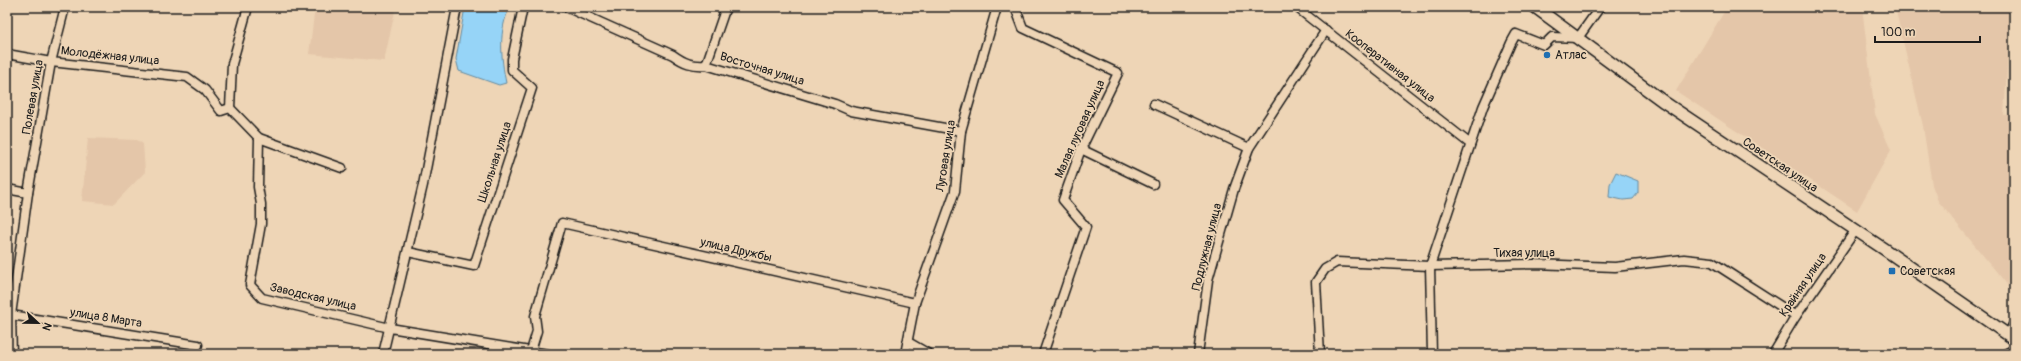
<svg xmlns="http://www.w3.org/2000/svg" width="2021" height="361" viewBox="0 0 2021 361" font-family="Pangolin,sans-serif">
<rect width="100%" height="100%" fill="#eed5b6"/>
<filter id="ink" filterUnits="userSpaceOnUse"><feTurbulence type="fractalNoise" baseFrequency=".025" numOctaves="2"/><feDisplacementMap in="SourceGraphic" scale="8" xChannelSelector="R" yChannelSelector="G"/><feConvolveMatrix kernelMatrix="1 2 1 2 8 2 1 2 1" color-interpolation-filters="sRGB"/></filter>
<g filter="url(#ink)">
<g fill="#e4c6a9">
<polygon points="315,7 396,7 384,61 309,54"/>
<polygon points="1727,7 1862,7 1875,114 1891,150 1857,211 1676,91"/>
<polygon points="1895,7 2011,7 2004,115 2014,114 2014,276 2010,288 1938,201 1932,185 1923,126"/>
<polygon points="88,138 137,140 143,144 145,172 114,204 82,201"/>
</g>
<g fill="#96d4f7" stroke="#658a9f">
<path d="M 465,7 L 510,7 C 498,30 501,58 506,83 L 499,85 L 459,71 L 456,59 Z"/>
<polygon points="1616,172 1638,181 1638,193 1633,199 1623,200 1609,197 1610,184"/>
</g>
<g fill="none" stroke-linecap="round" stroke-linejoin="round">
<g stroke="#1c1c1c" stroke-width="11">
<g id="street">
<path d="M 566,7 L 673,55 C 684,63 692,66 706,65 L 835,104 L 851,111 L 961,131"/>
<polyline points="1015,7 1023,28 1118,73 1081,149 1063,200 1086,227 1043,354"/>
<polyline points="1296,7 1469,143"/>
<polyline points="7,54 51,62 187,77 205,90 221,111 230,108 259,138 258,187 261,204 261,224 250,285 262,298 390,328 548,354"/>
<polyline points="706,65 726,7"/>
<polyline points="1154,104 1249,148"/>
<polyline points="230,108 232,64 248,7"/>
<polyline points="259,138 342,168"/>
<polyline points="1081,149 1153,184"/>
<polyline points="7,189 28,193"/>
<polyline points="408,252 474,266 532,88 512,70 512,59 523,7"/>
<polyline points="11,315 198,345"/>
<polyline points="2008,335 2014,323"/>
<polyline points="908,342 929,354"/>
<polyline points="531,351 537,331 535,316 562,223 915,303"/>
<polyline points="12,354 11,315 28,193 51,62 65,7"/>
<polyline points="383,354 423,185 457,7"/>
<polyline points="905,354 915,303 955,191 961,131 997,7"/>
<polyline points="1198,354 1208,280 1234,189 1249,148 1326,30"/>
<polyline points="1320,354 1316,282 1325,269 1337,262 1430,266 1535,264 1615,267 1684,259 1712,262 1796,316"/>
<polyline points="1432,354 1430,266 1483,107 1511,43 1516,34 1544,45 1552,37 1578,38 1600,7"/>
<polyline points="1773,354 1796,316 1855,231"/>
<polyline points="2005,354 2014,349"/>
</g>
</g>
<g stroke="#1c1c1c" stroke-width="14">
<polyline id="secondary" points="1535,7 1664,102 1884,249 2014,339"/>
</g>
<use href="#street" stroke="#eed5b6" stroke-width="8"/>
<use href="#secondary" stroke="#eed5b6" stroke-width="11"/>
</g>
</g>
<g fill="#1f6fb2" stroke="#eed5b6" stroke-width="1.5">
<circle cx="1547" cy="55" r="4"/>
<rect x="1888" y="267" width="8" height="8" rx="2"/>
</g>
<g text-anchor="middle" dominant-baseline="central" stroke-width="3.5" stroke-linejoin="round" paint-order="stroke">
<g font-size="12" fill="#1c1c1c" stroke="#eed5b6" text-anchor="start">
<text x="1555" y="55">Атлас</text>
<text x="1900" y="271">Советская</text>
</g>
<g font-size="12" fill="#1c1c1c" stroke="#eed5b6">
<text transform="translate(110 56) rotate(6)">Молодёжная улица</text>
<text transform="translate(1390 66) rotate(38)">Кооперативная улица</text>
<text transform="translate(762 69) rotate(17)">Восточная улица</text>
<text transform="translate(33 97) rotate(-80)">Полевая улица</text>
<text transform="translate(1080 129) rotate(-66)">Малая луговая улица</text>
<text transform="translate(946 156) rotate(-81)">Луговая улица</text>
<text transform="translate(495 162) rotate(-72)">Школьная улица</text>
<text transform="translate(1780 165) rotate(34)">Советская улица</text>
<text transform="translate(1207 247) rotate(-76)">Подлужная улица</text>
<text transform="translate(736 250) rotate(13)">улица Дружбы</text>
<text x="1524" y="253">Тихая улица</text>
<text transform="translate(1803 285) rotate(-56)">Крайняя улица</text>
<text transform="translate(313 297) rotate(13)">Заводская улица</text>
<text transform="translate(106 318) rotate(9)">улица 8 Марта</text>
</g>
</g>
<rect width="2021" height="361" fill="none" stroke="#eed5b6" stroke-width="24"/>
<rect x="12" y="12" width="1997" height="337" fill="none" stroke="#1c1c1c" stroke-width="1.5" filter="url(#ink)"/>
<g transform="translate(38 323) rotate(112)" stroke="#eed5b6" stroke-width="3" paint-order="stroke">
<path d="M0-3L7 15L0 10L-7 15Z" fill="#1c1c1c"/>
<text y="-6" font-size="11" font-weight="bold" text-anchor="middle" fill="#1c1c1c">N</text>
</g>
<path d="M1875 36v6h105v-6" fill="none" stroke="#1c1c1c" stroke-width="2"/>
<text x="1881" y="36" font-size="12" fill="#1c1c1c" stroke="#eed5b6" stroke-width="3" paint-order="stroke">100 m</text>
</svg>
